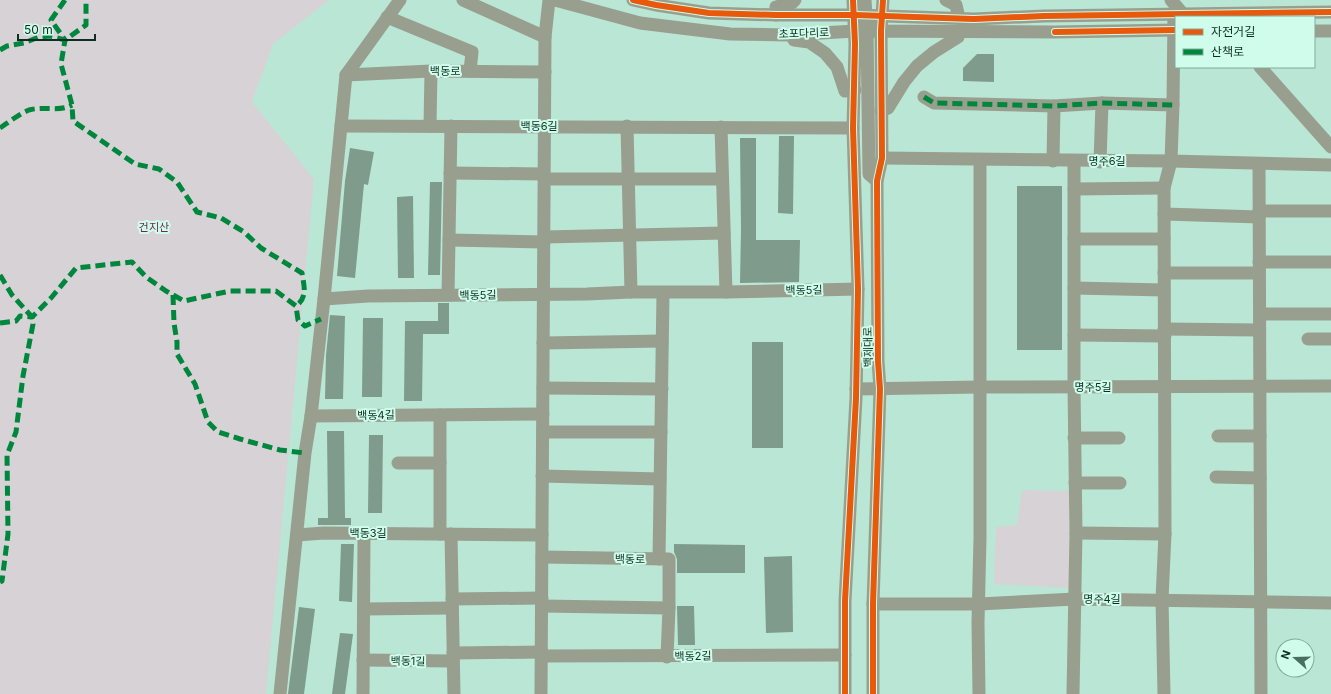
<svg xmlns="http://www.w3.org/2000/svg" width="1331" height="694" viewBox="0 0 1331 694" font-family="Inter,'Noto Sans KR',sans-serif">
<rect width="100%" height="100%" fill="#bae6d5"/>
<g fill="#d7d2d6">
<polygon points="0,0 329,0 273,44 252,102 314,179 266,694 0,694"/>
<polygon points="1022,490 1069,491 1070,588 994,584 996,527 1017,525"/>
</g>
<g fill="#7e9b8b">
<polygon points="977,54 994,54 994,82 963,81 963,68"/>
<polygon points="779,136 794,136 793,214 778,213"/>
<polygon points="740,138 756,138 756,240 800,240 799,282 740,283 741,230"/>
<polygon points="350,148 374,152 368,185 364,184 355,278 337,276 345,181"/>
<polygon points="430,182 442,182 440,275 428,275"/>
<rect x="1017" y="186" width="45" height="164"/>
<polygon points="413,196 414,278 398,278 397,197"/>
<polygon points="438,303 449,303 449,334 423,334 422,401 404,401 405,321 438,321"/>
<polygon points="330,315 345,316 343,399 325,399 326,355"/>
<polygon points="363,318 383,318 382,397 362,397"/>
<rect x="752" y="342" width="31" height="106"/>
<polygon points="327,431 344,431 345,518 351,518 351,525 318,525 318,518 328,518"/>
<polygon points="369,435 383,435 382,513 368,513"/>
<polygon points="341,544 354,544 352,602 339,601"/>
<polygon points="674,544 745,545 745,573 677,573 677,559 674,552"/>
<polygon points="792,556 793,632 766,633 764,557"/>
<polygon points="677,606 694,606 695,645 678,645"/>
<polygon points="299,607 315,609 304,694 288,694"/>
<polygon points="340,633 353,634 345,694 332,694"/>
</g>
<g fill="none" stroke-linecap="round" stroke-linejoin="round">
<g stroke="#999f8f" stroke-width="13">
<polyline points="463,0 545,37"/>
<polyline points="555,0 640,23 730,34 788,35 855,31 1055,32 1176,30"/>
<polyline points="633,0 656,5 709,13 776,15 855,15 974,19 1044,16 1331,12"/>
<polyline points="865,0 866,15 872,22"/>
<polyline points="946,0 956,5 959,18"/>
<polyline points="1171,0 1183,14"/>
<polyline points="776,15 776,7 792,3 795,0"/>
<polyline points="387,17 472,52 470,71"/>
<polyline points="862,24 867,31 869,174 877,181"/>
<polyline points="1314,31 1331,31"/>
<polyline points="794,40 809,42 825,53 837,67 845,91 855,90"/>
<polyline points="1260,67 1331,147"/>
<polyline points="346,75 431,71 545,72"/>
<polyline points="924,97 934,103 1054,106 1102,103 1173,105"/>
<polyline points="881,111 888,108 904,82 917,66 934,52 958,37 958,31"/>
<polyline points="341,126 853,128"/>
<polyline points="430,126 431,71"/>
<polyline points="627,126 631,292"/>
<polyline points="721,127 726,292"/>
<polyline points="882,158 1171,161 1331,165"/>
<polyline points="1053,161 1054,106"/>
<polyline points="1100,162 1102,103"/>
<polyline points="1259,164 1261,694"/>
<polyline points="450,173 544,174"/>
<polyline points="544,179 722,179"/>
<polyline points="1074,189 1164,188"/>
<polyline points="1259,211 1331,211"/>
<polyline points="1164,214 1259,217"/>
<polyline points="544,237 724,233"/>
<polyline points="1074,239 1164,239"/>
<polyline points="449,240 544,242"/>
<polyline points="1259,262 1331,262"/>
<polyline points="1164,273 1259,273"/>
<polyline points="1074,288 1164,290"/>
<polyline points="448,295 451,126"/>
<polyline points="324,299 368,296 587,294 631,292 726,292 858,289"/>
<polyline points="1260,314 1331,314"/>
<polyline points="1164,329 1259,330"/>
<polyline points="1074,335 1165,336"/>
<polyline points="1308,339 1331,339"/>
<polyline points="543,343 662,341"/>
<polyline points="543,388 662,389"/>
<polyline points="856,389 980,387 1331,386"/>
<polyline points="311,416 543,414"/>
<polyline points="543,432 661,432"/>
<polyline points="1218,436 1260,436"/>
<polyline points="1074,438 1119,438"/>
<polyline points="398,463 440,463"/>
<polyline points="542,476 660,479"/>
<polyline points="1216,477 1260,478"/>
<polyline points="1075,483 1120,483"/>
<polyline points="1076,533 1165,534"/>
<polyline points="440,534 440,415"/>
<polyline points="451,534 454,694"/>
<polyline points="297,535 324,533 542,535"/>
<polyline points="542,557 669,559 669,608"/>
<polyline points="659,559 663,293"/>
<polyline points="452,599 542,598"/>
<polyline points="873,604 979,604 1075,599 1331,603"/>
<polyline points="542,606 669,608 667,657"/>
<polyline points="364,609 452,608"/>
<polyline points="453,653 542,652"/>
<polyline points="542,656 845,655"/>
<polyline points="363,660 453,661"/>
<polyline points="280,694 305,453 311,416 324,299 346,75 400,0"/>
<polyline points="363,694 364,533"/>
<polyline points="541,694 545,37 549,0"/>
<polyline points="845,694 845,601 856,398 858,289 853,128 855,44 853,0"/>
<polyline points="873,694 873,604 880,389 878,361 877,181 882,158 881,31 883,0"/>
<polyline points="979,694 978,622 980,538 980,160"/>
<polyline points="1073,694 1076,533 1074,387 1074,161"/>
<polyline points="1164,694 1162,599 1165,534 1164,188 1171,161 1173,105 1174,14"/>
</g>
<g stroke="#00873e" stroke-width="5" stroke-dasharray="10 5" stroke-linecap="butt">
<path d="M 65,0 L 51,20 L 65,40 L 61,64 L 72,105 L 73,121 L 135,164 L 159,169 L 177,182 L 197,212 L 221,218 L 244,232 L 261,248 L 302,273 C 304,286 308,297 296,306"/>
<polyline points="0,50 7,46 24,43 39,37 50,36 65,40 86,25 86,2 84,0"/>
<polyline points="924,97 934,103 1054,106 1102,103 1173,105"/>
<path d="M 0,128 C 9,122 19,114 29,110 C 43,106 60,112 72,105"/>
<polyline points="0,275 12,295 32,317 33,324 23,376 16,432 7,455 8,534 2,581 0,582"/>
<polyline points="173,295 174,323 177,342 177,354 195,384 208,422 218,432 240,439 280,450 305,453"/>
<polyline points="0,323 16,321 20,316 32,317 51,298 76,268 132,262 146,277 166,291 184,301 230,291 276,291 296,306 298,320 305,326 321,319"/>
</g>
<g stroke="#d0fdeb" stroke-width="8">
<g id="cycleway">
<polyline points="633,0 656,5 709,13 776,15 855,15 974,19 1044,16 1331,12"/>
<polyline points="1055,32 1176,30"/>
<polyline points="845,694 845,601 856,398 858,289 853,128 855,44 853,0"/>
<polyline points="873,694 873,604 880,389 878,361 877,181 882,158 881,31 883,0"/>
</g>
</g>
<use href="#cycleway" stroke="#e8590c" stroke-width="6"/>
</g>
<g text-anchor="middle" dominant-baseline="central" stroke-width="4" stroke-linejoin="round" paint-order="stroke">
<g font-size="11" fill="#0e2e24" stroke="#d0fdeb">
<text transform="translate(804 33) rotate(-2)">초포다리로</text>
<text x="445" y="71">백동로</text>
<text x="539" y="126">백동6길</text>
<text x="1107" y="161">명주6길</text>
<text transform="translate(804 290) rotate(-1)">백동5길</text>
<text transform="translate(478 295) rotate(-1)">백동5길</text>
<text transform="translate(868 347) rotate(-91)">백제대로</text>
<text x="1093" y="387">명주5길</text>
<text transform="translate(376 415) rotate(-1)">백동4길</text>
<text x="368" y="533">백동3길</text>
<text transform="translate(630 559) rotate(1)">백동로</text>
<text x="1102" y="599">명주4길</text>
<text transform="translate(693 656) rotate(-1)">백동2길</text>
<text transform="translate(408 661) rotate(1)">백동1길</text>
</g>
<g font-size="11" fill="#732752" stroke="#d0fdeb">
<text x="154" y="227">건지산</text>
</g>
</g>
<rect x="1175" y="16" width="140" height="52" fill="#d0fdeb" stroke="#82aa9b"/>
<rect x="1183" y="29" width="20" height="6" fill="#e8590c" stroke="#82aa9b"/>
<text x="1211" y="36" font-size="12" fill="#0e2e24">자전거길</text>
<rect x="1183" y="49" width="20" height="6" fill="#00873e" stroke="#82aa9b"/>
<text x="1211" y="56" font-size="12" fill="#0e2e24">산책로</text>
<g transform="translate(1295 658) rotate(290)"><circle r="19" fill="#d0fdeb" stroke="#82aa9b"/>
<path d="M0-3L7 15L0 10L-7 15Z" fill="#4a6e62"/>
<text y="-6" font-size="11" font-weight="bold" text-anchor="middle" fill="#0e2e24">N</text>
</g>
<path d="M18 34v6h77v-6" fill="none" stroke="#0e2e24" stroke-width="2"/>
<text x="24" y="34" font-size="12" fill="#0e2e24" stroke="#d0fdeb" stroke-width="3" paint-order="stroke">50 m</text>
</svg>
